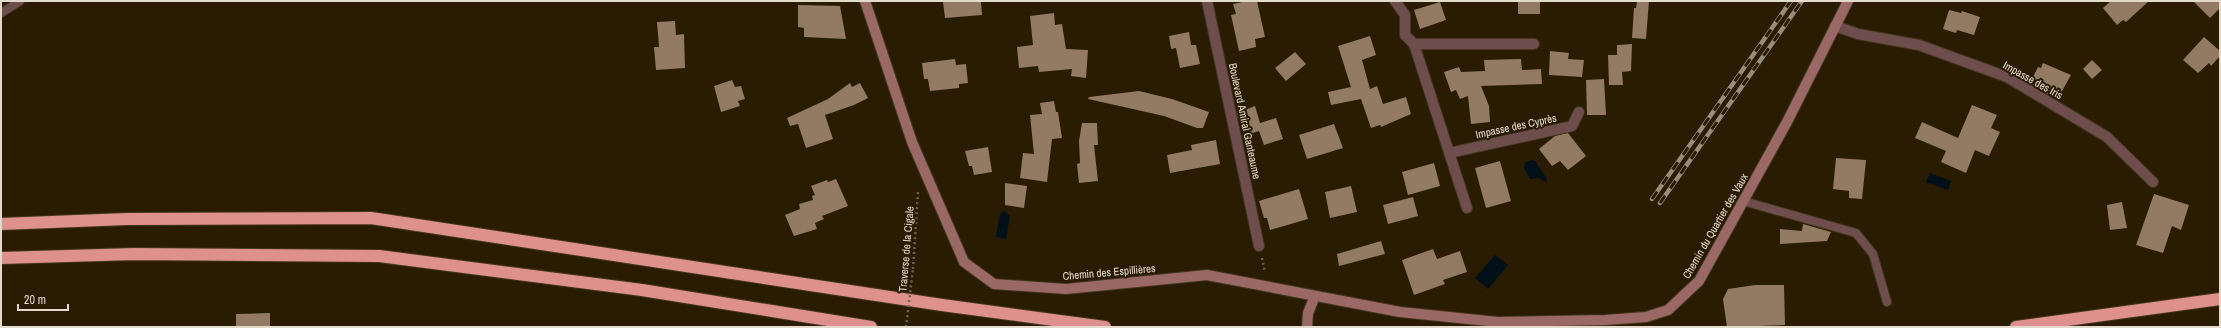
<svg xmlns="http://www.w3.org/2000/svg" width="2221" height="328" viewBox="0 0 2221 328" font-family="'Archivo Narrow',sans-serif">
<rect width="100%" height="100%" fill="#2a1b03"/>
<g fill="#000f18">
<polygon points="1531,160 1535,161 1547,179 1546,182 1539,178 1530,179 1524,168 1525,163"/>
<polygon points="1930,173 1951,181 1948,190 1926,182"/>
<polygon points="1004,211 1010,216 1006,239 996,237 1000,214"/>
<polygon points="1495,255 1508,265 1488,289 1475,278"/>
</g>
<g fill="#927a63">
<polygon points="951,1 981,2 982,15 945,18 943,2"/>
<polygon points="1247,1 1257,1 1265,37 1255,39 1256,47 1239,51 1231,15 1236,14 1233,4"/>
<rect x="1518" y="1" width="22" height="13"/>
<polygon points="1637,1 1649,1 1646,39 1632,38 1634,8 1636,8"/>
<polygon points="2111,1 2149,1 2126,22 2123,20 2117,25 2103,8"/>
<polygon points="2193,1 2220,1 2220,8 2210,18"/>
<polygon points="1440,2 1446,20 1420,29 1414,10"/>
<polygon points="798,5 840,6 846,39 804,37 804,28 798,27"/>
<polygon points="1949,10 1961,13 1962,11 1980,17 1974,35 1957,30 1956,33 1943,29"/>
<polygon points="1054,13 1055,25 1062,24 1066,49 1088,50 1086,78 1071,76 1072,69 1039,72 1038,66 1019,68 1017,47 1033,45 1030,16"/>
<polygon points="675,21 676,35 684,34 685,68 656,70 654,47 659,47 657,22"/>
<polygon points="1189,32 1191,45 1196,45 1200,64 1180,68 1176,48 1171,49 1169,36"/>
<polygon points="1370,36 1376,55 1362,60 1370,89 1377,86 1383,104 1406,97 1411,114 1381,127 1380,125 1371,128 1361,99 1331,105 1328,92 1351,87 1338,46"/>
<polygon points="2204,37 2220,51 2220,56 2211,66 2209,63 2198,73 2183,60"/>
<polygon points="1632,44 1631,71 1622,72 1623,85 1609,85 1608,55 1617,55 1617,45"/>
<polygon points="1550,51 1569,53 1568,59 1584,60 1582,77 1549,75"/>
<polygon points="1295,52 1306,64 1286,81 1275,68"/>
<polygon points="955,59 956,65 966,64 968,83 959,84 959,88 930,91 928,79 924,79 922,63"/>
<polygon points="1521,59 1522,70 1541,69 1542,84 1481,86 1489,106 1490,122 1471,124 1468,96 1460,99 1456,90 1451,92 1444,72 1459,67 1461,72 1485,71 1484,60"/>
<polygon points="2092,60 2102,70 2092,79 2083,69"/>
<polygon points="2043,63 2071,75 2057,100 2030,83 2038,67 2041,68"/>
<polygon points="1604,79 1606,115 1587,115 1586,80"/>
<polygon points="732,80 735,87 741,86 745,99 738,101 740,106 721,112 714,86"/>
<polygon points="850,83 852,87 860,83 868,98 854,105 825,115 833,139 806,148 798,124 790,126 787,118 828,99"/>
<polygon points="1139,91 1172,99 1209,112 1203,128 1197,128 1164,116 1088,99 1089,97"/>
<polygon points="1054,101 1056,112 1058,112 1062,138 1052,139 1047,182 1020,178 1023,153 1034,154 1030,115 1042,114 1040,103"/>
<polygon points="1972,105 1997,115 1991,128 2000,132 1989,156 1975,150 1966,173 1941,162 1946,151 1915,138 1922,122 1958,138"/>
<polygon points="1255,106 1260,123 1276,118 1283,139 1264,145 1259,131 1244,136 1237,113"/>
<polygon points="1082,123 1097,123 1098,145 1094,145 1098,181 1079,183 1077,164 1080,163 1079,141"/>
<polygon points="1334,124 1343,148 1307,159 1299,135"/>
<polygon points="1568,133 1586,156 1568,170 1560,161 1552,166 1539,149 1555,136"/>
<polygon points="1216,140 1220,164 1170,173 1167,155 1192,150 1191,145"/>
<polygon points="988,147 992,172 974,175 972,166 969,166 965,151"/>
<polygon points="1836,158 1866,160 1862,199 1849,198 1849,191 1833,189"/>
<polygon points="1500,161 1511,201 1486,208 1475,168"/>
<polygon points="1434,163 1440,186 1408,195 1402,172"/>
<polygon points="836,179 848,206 822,216 824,219 815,223 817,229 794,236 785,215 800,209 799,204 813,200 812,196 815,195 811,186 827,180 828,182"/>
<polygon points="1005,183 1027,186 1024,208 1005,205"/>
<polygon points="1351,186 1357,212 1330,218 1325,192"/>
<polygon points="1299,189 1308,219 1270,230 1267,218 1264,218 1259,201"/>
<polygon points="2154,194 2189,205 2181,230 2172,226 2163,253 2136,245"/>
<polygon points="1413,197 1418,216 1388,224 1383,205"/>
<polygon points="2122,202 2127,228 2110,230 2107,205"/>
<polygon points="1803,224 1831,232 1827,241 1780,244 1780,229 1802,231"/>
<polygon points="1381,241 1385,254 1339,266 1337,254"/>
<polygon points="1433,249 1437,259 1460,251 1467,272 1443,280 1445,284 1414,295 1402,260"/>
<polygon points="1755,285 1784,285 1785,325 1727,327 1723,299 1728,289"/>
<polygon points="270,313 270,327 236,327 236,314"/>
</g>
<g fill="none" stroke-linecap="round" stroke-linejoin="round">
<g stroke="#44361f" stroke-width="10">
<g id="lane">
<polyline points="1,13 20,1"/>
<polyline points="1743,201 1856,233 1873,254 1887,302"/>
</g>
</g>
<g stroke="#44361f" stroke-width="12">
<g id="street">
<polyline points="1207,1 1259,246"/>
<polyline points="1395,1 1405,15 1405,35 1414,44 1534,44"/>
<polyline points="1835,26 1858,34 1919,45 2007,77 2107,137 2153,182"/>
<polyline points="1414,44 1467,208"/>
<polyline points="1449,153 1572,126 1579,112"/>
</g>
</g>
<g stroke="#44361f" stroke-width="12">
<g id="secondary">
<polyline points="865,1 912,142 964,262 994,284 1066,289 1207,275 1400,312 1498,322 1605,320 1646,317 1668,310 1699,281 1787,122 1848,1"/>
<polyline points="1307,327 1308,313 1315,296"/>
</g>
</g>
<g stroke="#44361f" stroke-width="14">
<g id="highway">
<polyline points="1,224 127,219 371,218 942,305 1105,327"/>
<polyline points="1,258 134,254 379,256 642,290 871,327"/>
<polyline points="2016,327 2220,299"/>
</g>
</g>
<g stroke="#6e614c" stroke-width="2.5" stroke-dasharray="2 3" stroke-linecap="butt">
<polyline points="1262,258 1265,272"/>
<polyline points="913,269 918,192"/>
</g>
<use href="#lane" stroke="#6e4e4d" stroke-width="8"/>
<use href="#street" stroke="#6e4e4d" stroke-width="10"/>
<use href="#secondary" stroke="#9a6966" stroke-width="10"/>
<use href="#highway" stroke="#dd908c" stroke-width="12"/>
<g stroke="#988c7a" stroke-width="4.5">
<g id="rail">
<polyline points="1652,199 1791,1"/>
<polyline points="1660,203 1802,1"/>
</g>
</g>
<use href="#rail" stroke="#2a1b03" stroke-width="3" stroke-dasharray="9" stroke-linecap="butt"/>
<polyline stroke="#6e614c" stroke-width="2.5" stroke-dasharray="2 3" stroke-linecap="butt" points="906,327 913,269"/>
</g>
<g text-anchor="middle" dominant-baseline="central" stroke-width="4" stroke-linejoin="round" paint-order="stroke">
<g font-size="11" fill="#e4dacc" stroke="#2a1b03">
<text transform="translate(2033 80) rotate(29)">Impasse des Iris</text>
<text transform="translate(1245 121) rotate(78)">Boulevard Amiral Ganteaume</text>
<text transform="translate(1516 126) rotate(-12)">Impasse des Cyprès</text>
<text transform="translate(1715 226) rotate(-60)">Chemin du Quartier des Vaux</text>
<text transform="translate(906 249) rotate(-85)">Traverse de la Cigale</text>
<text transform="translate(1109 272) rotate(-5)">Chemin des Espillières</text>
</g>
</g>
<rect width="2221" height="328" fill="none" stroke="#e4dacc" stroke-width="4"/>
<path d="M18 304v6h50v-6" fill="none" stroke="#e4dacc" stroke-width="2"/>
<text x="24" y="304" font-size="12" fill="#e4dacc" stroke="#2a1b03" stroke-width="3" paint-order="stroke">20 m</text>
</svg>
